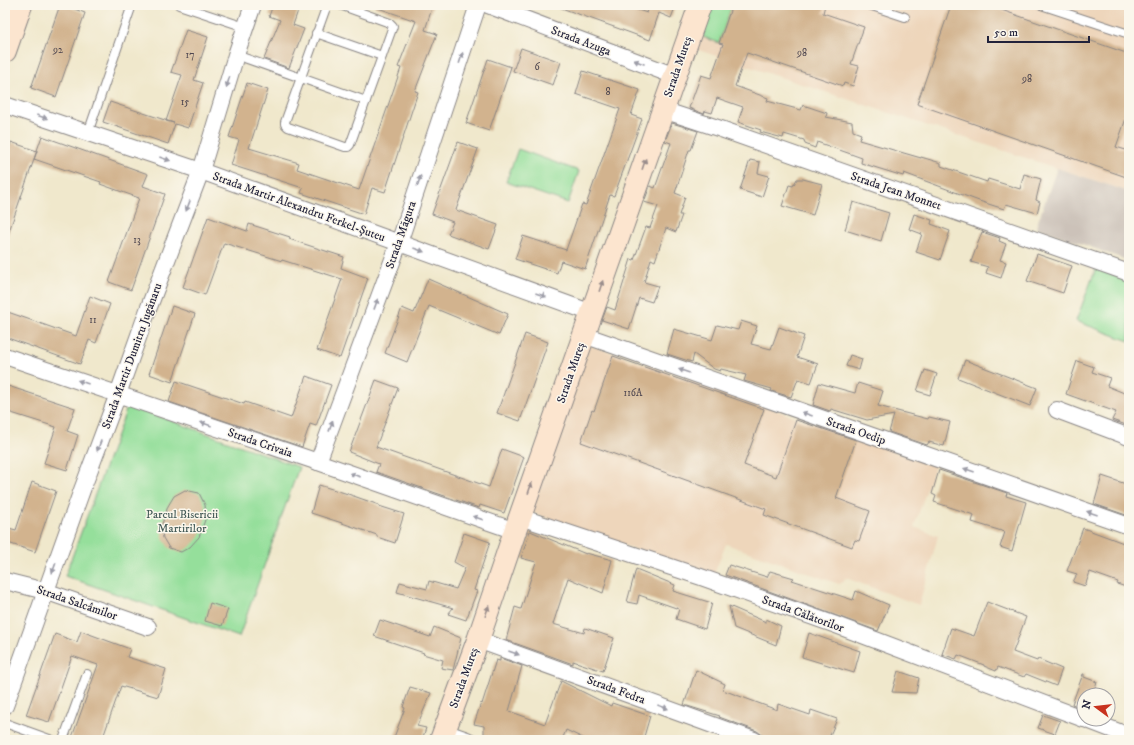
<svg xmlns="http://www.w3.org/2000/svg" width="1134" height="745" viewBox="0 0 1134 745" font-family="'IM FELL DW Pica',serif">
<rect width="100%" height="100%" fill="#fbf7ec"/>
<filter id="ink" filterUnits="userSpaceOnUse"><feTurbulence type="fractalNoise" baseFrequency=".025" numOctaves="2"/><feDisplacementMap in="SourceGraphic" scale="8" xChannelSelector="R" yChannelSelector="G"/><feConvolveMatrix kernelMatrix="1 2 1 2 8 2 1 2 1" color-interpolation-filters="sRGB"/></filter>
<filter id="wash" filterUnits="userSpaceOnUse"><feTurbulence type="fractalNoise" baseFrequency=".012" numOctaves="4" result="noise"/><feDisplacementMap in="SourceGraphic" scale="16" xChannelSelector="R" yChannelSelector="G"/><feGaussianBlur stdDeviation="0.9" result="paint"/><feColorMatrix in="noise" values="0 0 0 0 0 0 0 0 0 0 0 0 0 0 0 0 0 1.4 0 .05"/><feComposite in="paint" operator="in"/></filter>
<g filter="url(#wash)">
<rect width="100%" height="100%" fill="#f0e8cc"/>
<g fill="#eed6bb">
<polygon points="703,5 1129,5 1129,192 689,47"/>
<polygon points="584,343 935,466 914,527 938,536 919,605 846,578 839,584 726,544 713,577 525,510"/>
</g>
<polygon fill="#ccc2b9" points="1057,168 1129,192 1129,261 1036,227"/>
<g fill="#95df9b" stroke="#5c806b">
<polygon points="708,5 732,5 719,43 698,35"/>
<polygon points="518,149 579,171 568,203 506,182"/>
<polygon points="1096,268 1129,280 1129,341 1076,321"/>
<polygon points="128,405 299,467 239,637 65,576"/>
</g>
<g id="blocks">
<g fill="#d2b38e">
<polygon points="60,5 64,5 85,13 56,97 31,88"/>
<polygon points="273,5 300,5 293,25 304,29 289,68 264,59 280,20 269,16"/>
<polygon points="375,5 433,5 425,30 437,34 415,91 418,92 385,192 372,188 364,214 301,193 303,188 231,165 239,140 229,137 247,83 268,90 249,148 299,163 297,169 359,190 401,68 398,67 416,21 375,7"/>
<polygon points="556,5 623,5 647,13 648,9 640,7 640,5 676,5 671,18 659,13 650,40 556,6"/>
<polygon points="732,5 825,5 823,13 864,27 851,64 859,66 853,86 844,83 843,86 747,53 735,86 768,98 767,101 801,110 803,105 827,113 826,117 852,122 853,131 861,134 859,140 921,158 921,157 941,163 941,166 987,182 988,179 1020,189 1024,174 1041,179 1036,200 1040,202 1037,213 1006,204 1004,209 979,201 904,173 903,176 861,163 862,158 817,142 815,148 805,144 804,140 784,134 783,138 760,132 761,130 738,122 743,107 717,98 712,113 705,111 704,114 689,108 701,75 711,78 723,44 719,43"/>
<polygon points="951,5 987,5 1129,54 1129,110 1116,147 1129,151 1129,178 917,104"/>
<polygon points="186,30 208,37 194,80 203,83 188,128 175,124 168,144 103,122 110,102 174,123 166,121 182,75 171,72"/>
<polygon points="521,48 561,62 553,85 513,71"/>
<polygon points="488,59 511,67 489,131 466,123"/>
<polygon points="583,71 640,90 631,115 642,119 614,196 610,195 585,269 561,261 557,273 515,259 523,236 566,250 582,204 586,205 620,109 576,94"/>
<polygon points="672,123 698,131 691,150 689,150 675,193 685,197 679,215 682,215 676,232 666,228 655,261 651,259 644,282 658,286 652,302 639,298 629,329 602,320 607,307 615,310 631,259 634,260 646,227 650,228 658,206 644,202 650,186 655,188 671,143 665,141"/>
<polygon points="42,136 148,174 143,186 165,194 131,290 109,282 139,198 100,184 101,182 34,159"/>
<polygon points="11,142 37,151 7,237 5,237 5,160"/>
<polygon points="458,142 478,149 456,210 498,225 489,249 448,234 453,222 432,214"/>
<polygon points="750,160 760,162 758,173 769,176 762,197 740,190"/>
<polygon points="797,179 803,179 822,184 813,215 782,206 789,185 793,186"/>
<polygon points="853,202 889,213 881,241 845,230"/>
<polygon points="914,214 932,220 931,224 950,231 940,260 916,252 922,234 909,229"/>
<polygon points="208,217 247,231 249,224 290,237 289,239 344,257 341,268 368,278 340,358 317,350 342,279 282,260 282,261 224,243 205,295 183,287"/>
<polygon points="982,232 1000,238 999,241 1006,244 1000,260 1006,262 1001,278 986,273 988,267 971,262"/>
<polygon points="1037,254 1072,266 1063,293 1027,281"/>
<polygon points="428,279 508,314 499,335 429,306 407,362 385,353 402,308 414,313"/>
<polygon points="90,296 110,304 96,343 89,340 80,364 5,337 5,311 76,336"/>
<polygon points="172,306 195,314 172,382 149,374"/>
<polygon points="741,321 757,326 751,344 771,349 779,327 804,336 797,357 818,364 811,383 798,379 791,397 771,391 772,389 744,381 746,375 721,369 720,371 714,369 694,354 692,362 667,354 674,329 712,340 717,325 738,330"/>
<polygon points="525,334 548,342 520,421 497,413"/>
<polygon points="850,355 862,359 859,370 846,366"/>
<polygon points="613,356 764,409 744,465 776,477 796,420 856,440 836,498 870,511 859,541 855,540 852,547 764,515 766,509 581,442 592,410 594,411"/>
<polygon points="965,360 1037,388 1030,406 958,378"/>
<polygon points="1077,361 1094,367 1092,372 1110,378 1107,386 1129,395 1129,426 1112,420 1116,412 1066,394"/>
<polygon points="925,370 937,374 930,395 917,391"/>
<polygon points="306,376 331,385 316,426 310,424 302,447 169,402 176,381 244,404 245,402 291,418"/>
<polygon points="376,380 398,388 376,447 489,487 502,449 524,457 504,513 480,505 479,508 376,472 379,464 349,452"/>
<polygon points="819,383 855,393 858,383 883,391 878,406 928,419 929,417 950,422 944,446 929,442 927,445 889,432 894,415 867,420 831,409 830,411 813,405"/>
<polygon points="5,385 75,408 67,431 78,435 67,470 44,463 56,427 5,411"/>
<polygon points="939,470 1007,493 1006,496 1026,502 1012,551 1000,547 1005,532 972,522 974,515 934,502 936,496 932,494"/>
<polygon points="1102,476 1129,485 1129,516 1094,504"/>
<polygon points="32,482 56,491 35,552 5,542 5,527 16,530"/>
<polygon points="319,485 348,494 379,505 379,506 404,514 395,543 377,537 377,535 342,523 311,513"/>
<polygon points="185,490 199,493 205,505 206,517 199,537 190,547 181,552 169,548 163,538 161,527 168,506 174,496"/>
<polygon points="1083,528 1129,545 1129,588 1117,584 1118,582 1090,572 1085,586 1073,582 1077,574 1067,571"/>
<polygon points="530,531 586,554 586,553 612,560 603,593 568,578 553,624 584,633 585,628 614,638 603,671 573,661 573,664 506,640 515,607 521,609 536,562 521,558"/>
<polygon points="464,533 490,542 474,590 477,591 466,620 448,614 453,608 397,592 400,582 427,589 429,581 456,589 465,568 454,562"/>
<polygon points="729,565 767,577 770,571 794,578 792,580 853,600 856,591 889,605 878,631 725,575"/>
<polygon points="636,569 675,585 673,591 712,603 705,629 676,619 679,609 639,595 637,604 627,602"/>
<polygon points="987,602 1026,617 1013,652 1037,661 1038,659 1062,669 1056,686 1026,674 1024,677 998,667 996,671 984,666 984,665 958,655 956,659 942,654 951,628 974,636"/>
<polygon points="210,603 228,609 222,626 205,621"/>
<polygon points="729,606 766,622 766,619 781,626 776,645 734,628"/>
<polygon points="380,620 430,637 434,627 461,638 453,670 441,668 443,660 423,654 424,653 374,636"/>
<polygon points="81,631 130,649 127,657 166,669 158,697 121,686 102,740 71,740 98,665 72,656 49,722 26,715 55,634 77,642"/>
<polygon points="809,633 860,651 854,673 802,657"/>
<polygon points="500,658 522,666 509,711 545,724 561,681 611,706 612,703 650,716 643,740 587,740 566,730 562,740 489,740 484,739 484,726 474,724 481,703 482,704 496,660 500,661"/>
<polygon points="696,670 725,684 723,690 777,710 778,704 810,715 811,710 837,719 828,740 776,740 762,736 761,734 757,731 719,717 720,716 684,705"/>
<polygon points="898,671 919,678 916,693 892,692"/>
<polygon points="1083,674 1084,674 1084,677 1097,682 1092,695 1084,695 1084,703 1082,708 1072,704"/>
<polygon points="410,687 431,693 417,726 426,728 422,740 393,740 405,708 403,707"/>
<polygon points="1043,715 1060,721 1055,734 1038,728"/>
</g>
</g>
</g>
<g filter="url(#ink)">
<use href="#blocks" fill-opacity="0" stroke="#898584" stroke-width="1"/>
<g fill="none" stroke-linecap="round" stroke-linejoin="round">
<g stroke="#898584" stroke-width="10">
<g id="lane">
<polyline points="179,5 245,27"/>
<polyline points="327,5 285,122 285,124 288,127 345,147 348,147 350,145 393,26 390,23 340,5"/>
<polyline points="869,5 905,17"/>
<polyline points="1041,5 1129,34"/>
<polyline points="316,33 382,56"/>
<polyline points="236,55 366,101"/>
<polyline points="88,133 132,5"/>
<polyline points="5,723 52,740"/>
<polyline points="63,740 87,674"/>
</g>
</g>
<g stroke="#898584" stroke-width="18">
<g id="street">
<polyline points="488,5 675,76"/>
<polyline points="5,105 201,171 592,313"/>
<polyline points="663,110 721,129 1129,273"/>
<polyline points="584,335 1129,526"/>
<polyline points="5,356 318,462 515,531"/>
<polyline points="1057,410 1129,437"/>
<polyline points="318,462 399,243 478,5"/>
<polyline points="520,517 701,577 836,625 1084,719"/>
<polyline points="5,581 45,591 148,627"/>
<polyline points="478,640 754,740"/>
<polyline points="5,706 82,490 118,394 149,307 201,171 236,55 253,5"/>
<polyline points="1085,719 1129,736"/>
<polyline points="444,732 467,740"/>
</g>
</g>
<g stroke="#898584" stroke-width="24">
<g id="secondary">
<polyline points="5,51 21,5"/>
<polyline points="441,740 478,640 515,531 700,5"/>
</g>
</g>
<use href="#lane" stroke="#fff" stroke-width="8"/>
<use href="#street" stroke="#fff" stroke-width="16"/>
<use href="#secondary" stroke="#fce5cf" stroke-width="22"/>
</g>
<defs><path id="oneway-solid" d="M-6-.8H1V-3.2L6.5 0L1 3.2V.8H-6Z"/></defs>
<g fill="#9c9ca7">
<use href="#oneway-solid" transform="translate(461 58) rotate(-72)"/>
<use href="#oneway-solid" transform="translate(639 62) rotate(-159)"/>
<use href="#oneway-solid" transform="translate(228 82) rotate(107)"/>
<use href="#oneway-solid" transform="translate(42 117) rotate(19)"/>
<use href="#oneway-solid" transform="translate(165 159) rotate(19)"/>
<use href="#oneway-solid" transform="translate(419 181) rotate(-72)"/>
<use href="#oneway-solid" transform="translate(188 206) rotate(111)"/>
<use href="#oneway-solid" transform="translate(419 250) rotate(20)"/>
<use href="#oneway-solid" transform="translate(541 295) rotate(20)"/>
<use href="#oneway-solid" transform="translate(376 304) rotate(-70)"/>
<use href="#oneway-solid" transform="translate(684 371) rotate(-161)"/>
<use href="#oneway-solid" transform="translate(83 382) rotate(-161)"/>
<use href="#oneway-solid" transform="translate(807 414) rotate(-161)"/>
<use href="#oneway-solid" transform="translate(206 424) rotate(-161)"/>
<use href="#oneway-solid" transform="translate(331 426) rotate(-70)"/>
<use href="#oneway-solid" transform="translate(99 446) rotate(111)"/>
<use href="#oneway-solid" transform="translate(969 470) rotate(-161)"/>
<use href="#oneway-solid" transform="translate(355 475) rotate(-161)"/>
<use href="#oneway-solid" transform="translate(1092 513) rotate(-161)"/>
<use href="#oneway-solid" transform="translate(478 518) rotate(-161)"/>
<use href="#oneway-solid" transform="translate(54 568) rotate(110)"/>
<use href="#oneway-solid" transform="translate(514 653) rotate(20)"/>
<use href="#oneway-solid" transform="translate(663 707) rotate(20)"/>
</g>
<g fill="#9a8d8c">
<use href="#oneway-solid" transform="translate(644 164) rotate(-71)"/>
<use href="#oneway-solid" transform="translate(601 286) rotate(-71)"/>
<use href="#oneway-solid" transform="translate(530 488) rotate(-71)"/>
<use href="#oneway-solid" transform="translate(487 611) rotate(-71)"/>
</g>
</g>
<g text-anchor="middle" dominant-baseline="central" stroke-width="3" stroke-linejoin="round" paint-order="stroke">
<g font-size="10" fill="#4e4650">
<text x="58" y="50">92</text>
<text x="802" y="53">98</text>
<text x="190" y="55">17</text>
<text x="537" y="67">6</text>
<text x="1027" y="79">98</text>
<text x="608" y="92">8</text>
<text x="185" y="102">15</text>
<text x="137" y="240">13</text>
<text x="93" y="320">11</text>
<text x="633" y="393">116A</text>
</g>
<g font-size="12" fill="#22223b" stroke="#fbf7ec">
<text transform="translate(581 41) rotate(21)">Strada Azuga</text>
<text transform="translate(678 67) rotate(-71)">Strada Mureș</text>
<text transform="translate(896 191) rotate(19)">Strada Jean Monnet</text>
<text transform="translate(299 207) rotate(20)">Strada Martir Alexandru Ferkel-Șuteu</text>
<text transform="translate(401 235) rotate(-71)">Strada Măgura</text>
<text transform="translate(132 356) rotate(-70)">Strada Martir Dumitru Jugănaru</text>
<text transform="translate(571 373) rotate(-71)">Strada Mureș</text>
<text transform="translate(856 431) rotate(19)">Strada Oedip</text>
<text transform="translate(260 443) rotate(19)">Strada Crivaia</text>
<text transform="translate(77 603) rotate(19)">Strada Salcâmilor</text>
<text transform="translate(803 614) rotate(20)">Strada Călătorilor</text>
<text transform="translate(464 678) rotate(-70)">Strada Mureș</text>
<text transform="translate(616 690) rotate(20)">Strada Fedra</text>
</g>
<g font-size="12" fill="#445b58" stroke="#fbf7ec">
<text x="182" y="514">Parcul Bisericii<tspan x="182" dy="14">Martirilor</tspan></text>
</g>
</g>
<rect width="1134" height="745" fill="none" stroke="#fbf7ec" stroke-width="20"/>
<g transform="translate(1096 707) rotate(285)"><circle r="19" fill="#fbf7ec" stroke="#a4a2a5"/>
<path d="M0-3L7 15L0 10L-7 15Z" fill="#c8321e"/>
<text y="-6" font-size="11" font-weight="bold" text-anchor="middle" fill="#22223b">N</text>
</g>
<path d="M988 36v6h101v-6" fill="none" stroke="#22223b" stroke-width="2"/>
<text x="994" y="36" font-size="12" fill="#22223b" stroke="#fbf7ec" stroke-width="3" paint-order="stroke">50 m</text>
</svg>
